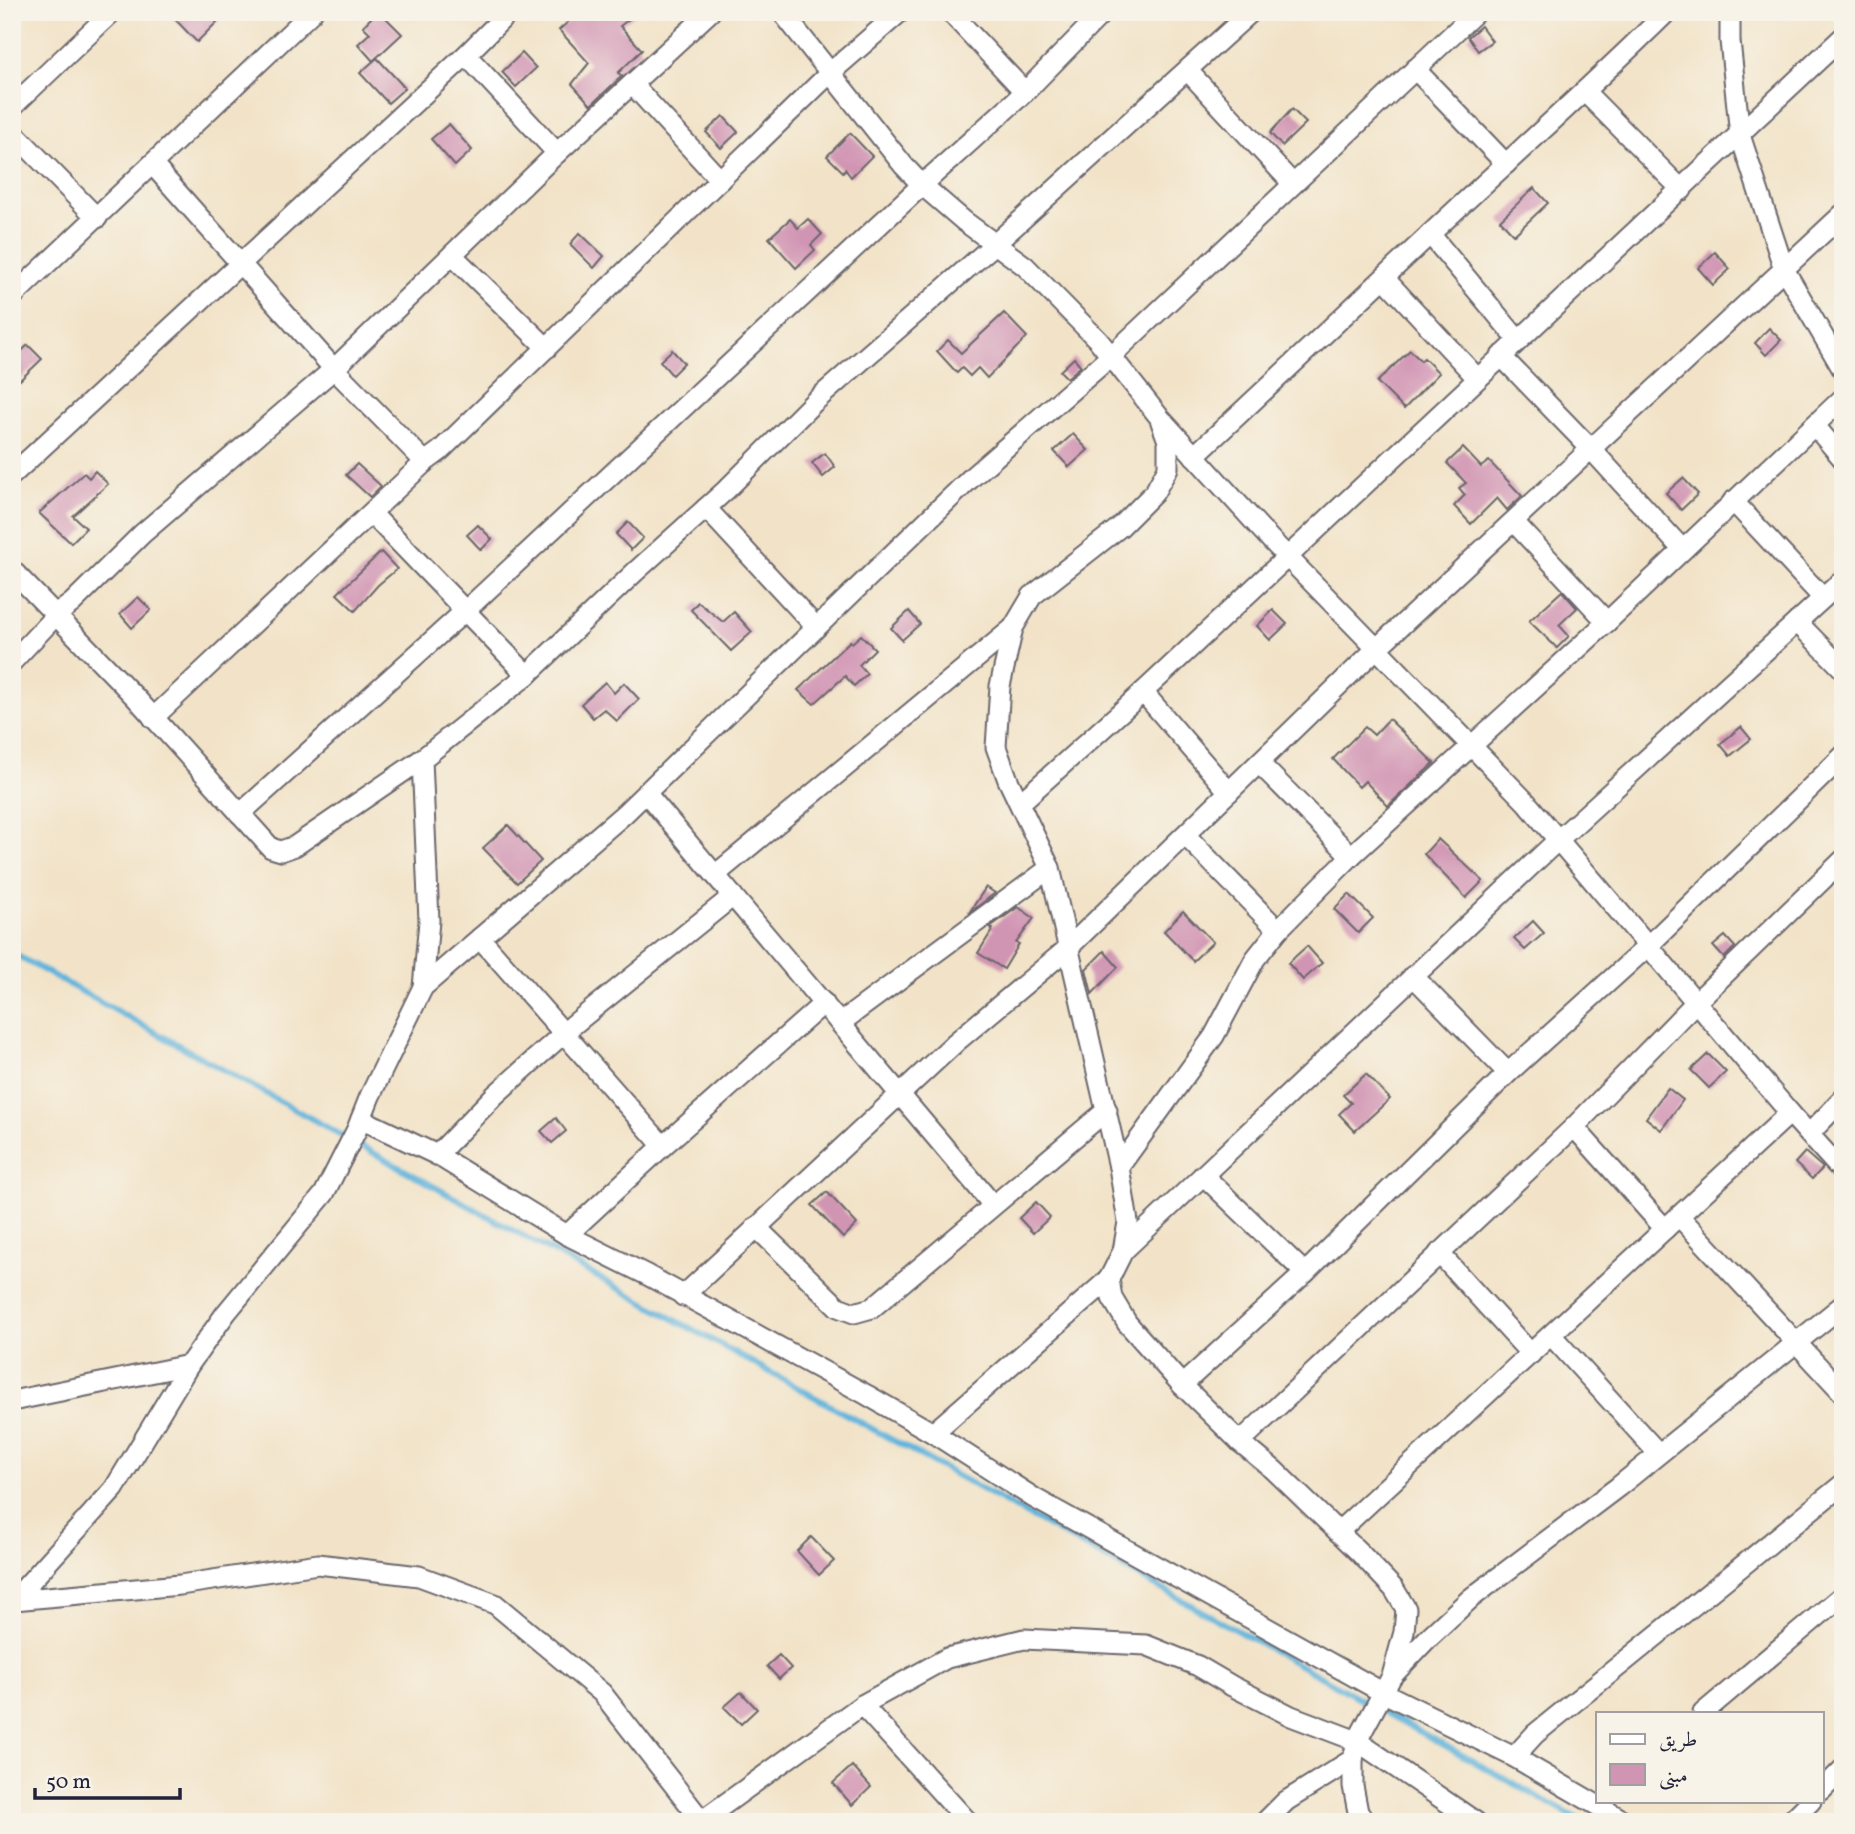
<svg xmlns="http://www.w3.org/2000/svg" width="1855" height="1834" viewBox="0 0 1855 1834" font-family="Vollkorn,Amiri,serif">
<rect width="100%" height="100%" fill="#f7f3e8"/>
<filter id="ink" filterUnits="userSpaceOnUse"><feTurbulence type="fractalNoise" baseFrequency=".0143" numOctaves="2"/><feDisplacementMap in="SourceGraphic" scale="14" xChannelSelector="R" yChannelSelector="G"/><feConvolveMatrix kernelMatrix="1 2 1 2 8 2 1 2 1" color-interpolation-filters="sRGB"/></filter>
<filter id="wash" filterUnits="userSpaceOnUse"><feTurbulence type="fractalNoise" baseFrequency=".00686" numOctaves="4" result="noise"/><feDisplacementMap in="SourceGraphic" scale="28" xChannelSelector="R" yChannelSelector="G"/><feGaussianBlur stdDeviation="1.57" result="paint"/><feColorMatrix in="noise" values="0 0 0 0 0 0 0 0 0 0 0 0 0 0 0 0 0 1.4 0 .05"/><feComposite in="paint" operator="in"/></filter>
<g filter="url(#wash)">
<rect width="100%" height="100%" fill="#f2e3c8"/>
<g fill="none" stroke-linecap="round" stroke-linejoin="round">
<polyline stroke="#5fb3db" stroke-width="6" points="12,953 1583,1822"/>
</g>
<g id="blocks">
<g fill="#d195b4">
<polygon points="168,12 227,12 197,42"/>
<polygon points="377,12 380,12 402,34 373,61 358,44 370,33 363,26"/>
<polygon points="579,12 638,12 620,26 642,50 618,73 622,76 591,105 572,84 589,63 559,30"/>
<polygon points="1481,26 1492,41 1478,51 1468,37"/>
<polygon points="522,53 536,68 516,87 502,72"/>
<polygon points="377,58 405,88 388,103 360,73"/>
<polygon points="1292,109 1306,123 1282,146 1270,133"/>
<polygon points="723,116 738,132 721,148 706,132"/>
<polygon points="449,124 472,150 455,166 431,139"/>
<polygon points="850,133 872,156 851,177 845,169 843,172 827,156"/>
<polygon points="1534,188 1548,203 1514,235 1500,220"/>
<polygon points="790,219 798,228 808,219 822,234 811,245 815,250 796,268 769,238"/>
<polygon points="580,233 604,256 594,268 570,244"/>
<polygon points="1715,252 1730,269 1713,285 1698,268"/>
<polygon points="1004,313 1027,337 987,378 978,368 970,376 962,368 957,373 937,351 948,340 961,353"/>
<polygon points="1769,328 1781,340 1766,355 1755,343"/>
<polygon points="28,345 42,359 20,380 12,372 12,360"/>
<polygon points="672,350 684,363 672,375 660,361"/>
<polygon points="1410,350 1421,361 1424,358 1439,373 1404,409 1377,382"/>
<polygon points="1074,358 1081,366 1067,378 1060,371"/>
<polygon points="1073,434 1088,450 1069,467 1054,451"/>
<polygon points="1463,448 1481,467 1489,461 1522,496 1507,510 1497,498 1471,524 1454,506 1465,495 1459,488 1466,483 1447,463"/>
<polygon points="825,453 835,467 823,477 812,463"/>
<polygon points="357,464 381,486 370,497 346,475"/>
<polygon points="95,471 108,484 73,516 86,528 71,543 39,513 84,473 89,478"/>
<polygon points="1683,478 1698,494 1681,510 1666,493"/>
<polygon points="628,522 643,538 631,550 616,534"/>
<polygon points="478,525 492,539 481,550 467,535"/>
<polygon points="381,552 397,569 378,585 355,611 337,594"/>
<polygon points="1562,591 1577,608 1559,625 1569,636 1557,648 1529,621"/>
<polygon points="138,597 151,610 132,628 120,614"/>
<polygon points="698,602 723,622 734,612 752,632 731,651 691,610"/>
<polygon points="1273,610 1287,624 1270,640 1257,626"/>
<polygon points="909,611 920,624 902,640 891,628"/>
<polygon points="861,635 875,649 859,665 867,674 854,686 845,676 814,704 798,690 850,641 852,643"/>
<polygon points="605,682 614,693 624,683 639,699 617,721 604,709 593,718 581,704"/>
<polygon points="1389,719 1434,763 1388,806 1365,781 1359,787 1333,759 1365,727 1374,735"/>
<polygon points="1741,727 1751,739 1730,756 1720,744"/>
<polygon points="508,825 541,861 517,883 483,848"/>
<polygon points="1438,839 1483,881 1466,898 1424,854"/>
<polygon points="986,887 995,893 969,913"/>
<polygon points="1349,894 1373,918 1358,933 1334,909"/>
<polygon points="1018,907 1034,918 1016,943 1019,944 1004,969 978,953 993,929 990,927"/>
<polygon points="1183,911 1213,942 1193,961 1164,931"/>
<polygon points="1533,921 1544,933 1525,950 1514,939"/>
<polygon points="1725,936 1735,947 1724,958 1713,946"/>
<polygon points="1307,946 1322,963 1303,980 1288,963"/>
<polygon points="1104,951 1118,967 1092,994 1086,969"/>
<polygon points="1708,1054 1726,1072 1709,1088 1691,1070"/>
<polygon points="1366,1074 1390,1099 1355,1131 1339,1114 1351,1103 1343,1095"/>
<polygon points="1668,1088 1683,1100 1661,1130 1646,1118"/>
<polygon points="556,1118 566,1131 552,1143 541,1131"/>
<polygon points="1805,1152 1823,1168 1812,1179 1795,1163"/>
<polygon points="827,1192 857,1224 843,1238 812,1205"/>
<polygon points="1036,1202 1050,1217 1033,1233 1019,1218"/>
<polygon points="811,1537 834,1561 819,1575 797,1551"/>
<polygon points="779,1655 791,1668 779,1679 767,1666"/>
<polygon points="741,1692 757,1709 741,1724 724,1707"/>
<polygon points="852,1766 871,1787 852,1805 833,1783"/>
</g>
</g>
</g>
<g filter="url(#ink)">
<use href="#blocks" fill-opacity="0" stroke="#6b666c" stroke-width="2"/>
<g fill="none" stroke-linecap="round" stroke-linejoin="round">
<g stroke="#6b666c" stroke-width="23">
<g id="street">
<polyline points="782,12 904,166 922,185 964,221 1025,266 1099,341 1160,418 1271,540 1526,802 1790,1113 1843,1172"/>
<polyline points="950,12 1025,92"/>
<polyline points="1730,12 1730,41 1740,135 1784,269 1843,370"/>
<polyline points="466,55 557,153"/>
<polyline points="1415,69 1506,164"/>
<polyline points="1188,71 1292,183"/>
<polyline points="632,84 720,180"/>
<polyline points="1585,92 1682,190"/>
<polyline points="12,107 112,12"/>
<polyline points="12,131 97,218"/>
<polyline points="153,165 334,369 425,462"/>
<polyline points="1430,234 1518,340"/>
<polyline points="452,255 547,348"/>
<polyline points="1385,279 1477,378"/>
<polyline points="12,297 312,12"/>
<polyline points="1501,356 1592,450 1682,549"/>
<polyline points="1815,426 1843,459"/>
<path d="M 1194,456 C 1273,383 1352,308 1430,234 C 1509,160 1590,88 1667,12"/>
<polyline points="12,475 466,55 509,12"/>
<polyline points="1733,501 1823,598"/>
<polyline points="706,508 815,626"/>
<polyline points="372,514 527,675"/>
<polyline points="1514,522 1607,622"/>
<polyline points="12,570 136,698 271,848 281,851 295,846 422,759 527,675 635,572 726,490 813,403 996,243 1251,12"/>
<polyline points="1797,622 1843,669"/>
<polyline points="1013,628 1000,686 996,747 1008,780 1050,868 1119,1167 1128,1222 1123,1251 1109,1279 1112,1298 1127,1323 1182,1385 1240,1442 1274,1470 1360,1553 1394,1589 1406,1609 1404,1632 1392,1676 1357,1741 1353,1759 1353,1786 1358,1812 1365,1822"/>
<polyline points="12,662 57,614 72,603 142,534 334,369 557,153 710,12"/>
<polyline points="1143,692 1229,792"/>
<polyline points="153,718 425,462 440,451 831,72 900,12"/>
<polyline points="1259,763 1351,856"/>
<polyline points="646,793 993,1205"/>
<polyline points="1020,803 1143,692 1843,37"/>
<polyline points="240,814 465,611 922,185 1025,92 1103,12"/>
<polyline points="1185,835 1278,930"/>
<polyline points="715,875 1013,628 1032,596 1120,527 1154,493 1168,468 1168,441 1161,422"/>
<polyline points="480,938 663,1146"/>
<polyline points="1413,976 1508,1073"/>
<polyline points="423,987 624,814 972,477 1111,356 1476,12"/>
<polyline points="840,1023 1050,868"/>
<polyline points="361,1119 437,1155 567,1235 647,1275 867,1395 933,1433 1034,1498 1382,1692 1514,1757 1626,1822"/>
<polyline points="1574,1127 1665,1229"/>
<polyline points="1809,1134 1843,1099"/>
<polyline points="437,1155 495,1095 573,1025 733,896"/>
<polyline points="1119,1167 1214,1036 1255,959 1278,930 1351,856 1607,622 1843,398"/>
<polyline points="1203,1175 1305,1273"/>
<polyline points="1679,1216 1843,1393"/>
<polyline points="756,1227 838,1307 854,1313 872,1308 1107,1110"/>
<polyline points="567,1235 663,1146 824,1003"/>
<polyline points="1123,1251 1558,840 1843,580"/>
<polyline points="1439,1253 1531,1354"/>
<polyline points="683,1296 956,1042 1067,949 1376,649 1843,214"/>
<polyline points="1551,1335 1658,1453"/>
<polyline points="1182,1385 1305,1273 1508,1073 1648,946 1843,756"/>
<polyline points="12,1401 189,1365"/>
<polyline points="933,1433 1109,1279"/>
<polyline points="1240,1442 1574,1127 1696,1002 1843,860"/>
<polyline points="1338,1532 1790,1113"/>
<polyline points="14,1600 180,1585 318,1564 419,1576 495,1604 602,1693 702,1821"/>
<polyline points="12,1602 114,1489 189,1365 226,1313 324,1194 357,1129 370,1096 423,987 429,921 422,759"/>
<polyline points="1393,1675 1430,1636 1471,1598 1618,1487 1843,1305"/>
<polyline points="862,1705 968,1822"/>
<polyline points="1703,1713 1843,1595"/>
<polyline points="1514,1757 1535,1734 1843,1484"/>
<polyline points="1822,1790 1843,1769"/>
<polyline points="700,1822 862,1705 947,1658 1024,1639 1146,1645 1198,1666 1232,1686 1291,1716 1357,1741 1476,1822"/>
<polyline points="1265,1822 1286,1801 1353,1759"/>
<polyline points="1790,1822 1811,1801"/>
</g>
</g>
<use href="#street" stroke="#fff" stroke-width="19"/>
</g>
</g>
<rect width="1855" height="1834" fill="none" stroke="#f7f3e8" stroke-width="42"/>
<rect x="1596" y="1712" width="228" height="91" fill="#f7f3e8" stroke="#a29fa3" stroke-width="2"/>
<rect x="1610" y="1734" width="35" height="10" fill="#ffffff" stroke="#a29fa3" stroke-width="2"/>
<text x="1659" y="1746" font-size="21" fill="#22223b">طريق</text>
<rect x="1610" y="1764" width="35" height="21" fill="#d195b4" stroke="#a29fa3" stroke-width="2"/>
<text x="1659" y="1782" font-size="21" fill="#22223b">مبنى</text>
<path d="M35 1788v10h145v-10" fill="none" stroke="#22223b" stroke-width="3.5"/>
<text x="46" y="1788" font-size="21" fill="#22223b" stroke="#f7f3e8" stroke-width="5" paint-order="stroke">50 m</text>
</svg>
